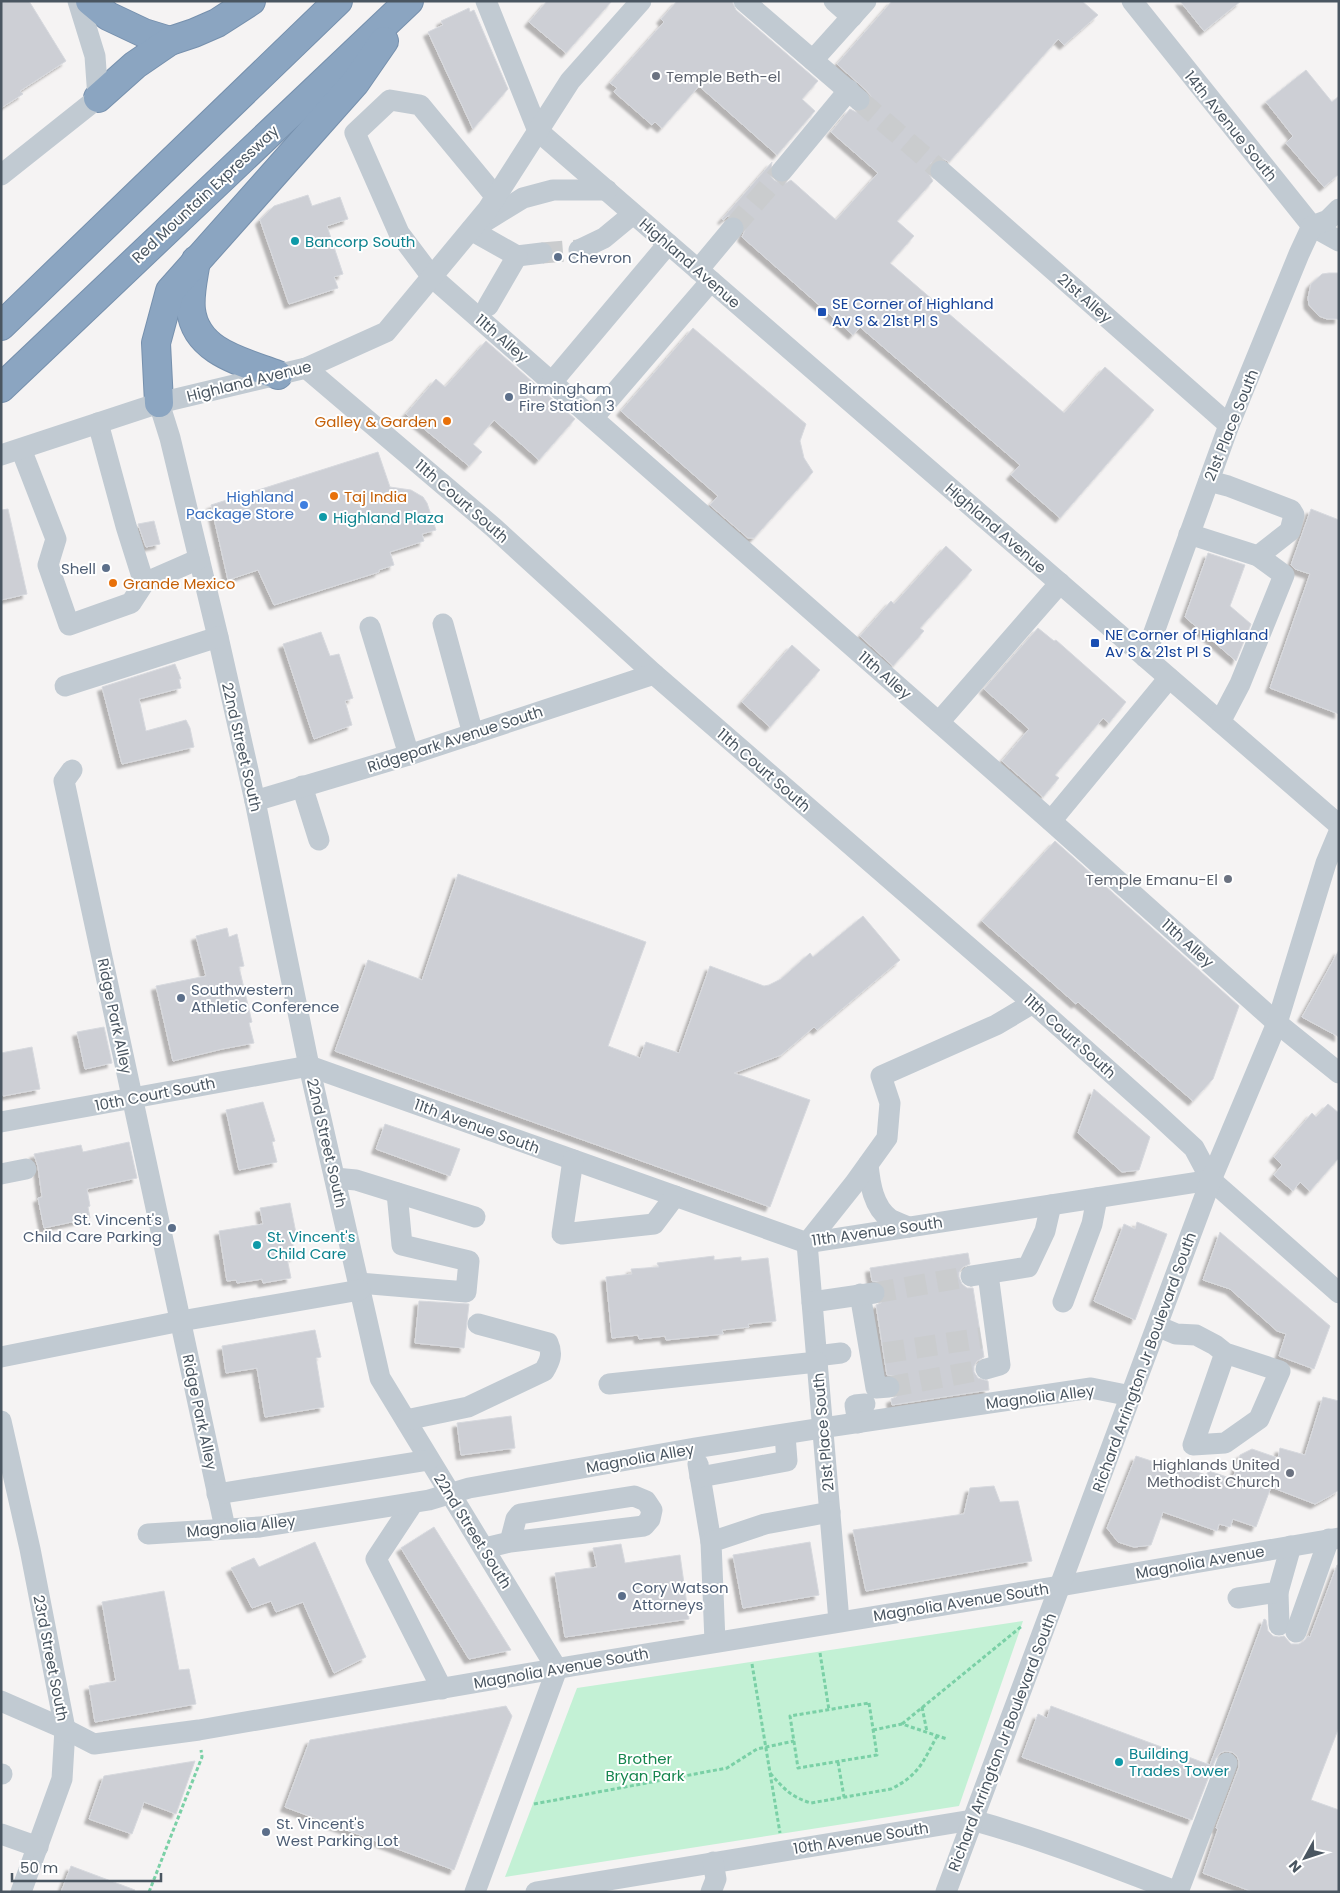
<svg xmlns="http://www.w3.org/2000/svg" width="1340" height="1893" viewBox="0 0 1340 1893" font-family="Poppins,sans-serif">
<defs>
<filter id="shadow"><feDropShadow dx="-4.5" dy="4.5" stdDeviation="1" flood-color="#0004"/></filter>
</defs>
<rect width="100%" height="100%" fill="#f5f3f3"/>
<polygon fill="#c3f1d5" points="1023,1621 959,1806 505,1877 577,1688"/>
<g fill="#cdcfd5" stroke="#d7d9de" filter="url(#shadow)">
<polygon points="1,1 29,1 66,61 20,91 23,94 1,108"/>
<polygon points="547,1 612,1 566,53 529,22"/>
<polygon points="677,1 732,1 736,10 818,81 802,99 815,111 777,155 699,86 662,128 655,122 652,125 614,92 617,88 610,83 664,22 661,19"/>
<polygon points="892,1 1082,1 1098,15 1064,45 1058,39 949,162 944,159 938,159 931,163 929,168 929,174 933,181 897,221 914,236 890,263 1064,413 1105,367 1154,410 1060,518 1011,475 1020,465 860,327 853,335 742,237 745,230 745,224 741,219 735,216 728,216 723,220 722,219 772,162 770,175 774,180 780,183 786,183 791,180 836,220 878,173 831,132 850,109 856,112 863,112 868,108 871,103 871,96 867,91 837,64"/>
<polygon points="1180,1 1241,1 1204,31"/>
<polygon points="469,8 470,12 474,10 508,89 473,129 428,32 443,25 441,21"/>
<polygon points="1306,70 1332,102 1339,96 1339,174 1324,187 1286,143 1293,136 1266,102"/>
<polygon points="308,195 312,206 340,197 348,219 327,226 343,274 334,277 338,288 289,304 260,220 274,206"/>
<polygon points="1329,273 1339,273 1339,319 1327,319 1319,316 1309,305 1308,298 1311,284 1322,274"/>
<polygon points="693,328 806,424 800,441 804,458 813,472 754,538 748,538 710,505 718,496 621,411"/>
<polygon points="486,341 575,419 539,460 494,420 473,444 482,452 469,466 406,414 436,379 445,387"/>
<polygon points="378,452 390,487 411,490 423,497 427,503 436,530 422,534 424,541 390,552 394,565 379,570 379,572 274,605 258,570 228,580 211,505"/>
<polygon points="8,509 27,594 1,600 1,510"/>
<polygon points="1311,509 1339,520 1339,714 1270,688 1310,574 1295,569 1291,565"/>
<polygon points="154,521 160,544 146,547 138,524"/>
<polygon points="946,546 972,570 920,628 924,631 893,666 860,636 891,601 894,604"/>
<polygon points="1208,553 1245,565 1230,606 1251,624 1236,661 1185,617"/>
<polygon points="1038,628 1054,641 1056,640 1126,702 1109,723 1103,718 1055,775 1059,778 1043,797 1002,761 1029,729 984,689"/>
<polygon points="321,632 330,656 339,654 353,698 345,701 352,725 314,739 283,644"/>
<polygon points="792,645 820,670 770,727 742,702"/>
<polygon points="175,664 181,679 179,679 181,688 139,699 146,731 186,720 190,728 194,747 122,764 102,687"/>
<polygon points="1055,841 1239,1006 1213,1079 1193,1101 1078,1002 1076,1004 982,921"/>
<polygon points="458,874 646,942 608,1046 640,1058 646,1042 679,1053 710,966 764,986 769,985 781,979 810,953 813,957 863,916 900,960 817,1030 814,1027 781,1055 734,1073 810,1100 770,1207 335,1051 368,960 422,980"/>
<polygon points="227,928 229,937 237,934 244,966 239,967 252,1022 249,1023 254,1043 222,1049 173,1061 156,986 206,976 196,936"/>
<polygon points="1339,950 1339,1037 1302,1017"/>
<polygon points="104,1027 112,1063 85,1069 77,1032"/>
<polygon points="32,1047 40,1089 3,1096 1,1086 1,1053"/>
<polygon points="1094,1089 1150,1137 1139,1170 1122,1172 1078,1133"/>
<polygon points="263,1102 275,1141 272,1142 277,1162 239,1170 226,1110"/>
<polygon points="1328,1104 1339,1113 1339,1158 1310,1191 1300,1182 1293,1191 1274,1175 1282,1165 1274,1157 1312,1113 1316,1117"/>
<polygon points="385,1124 460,1149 450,1176 376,1149"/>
<polygon points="129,1142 137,1178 87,1189 90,1206 88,1207 90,1218 44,1228 38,1198 42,1197 38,1167 34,1154 81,1145 83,1152"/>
<polygon points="290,1203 296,1233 291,1235 295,1256 287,1258 291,1278 263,1283 262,1279 237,1283 236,1280 227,1281 219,1231 263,1224 260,1208"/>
<polygon points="1137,1222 1167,1234 1135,1320 1094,1301 1124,1224 1135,1229"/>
<polygon points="1220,1232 1330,1326 1314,1369 1279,1356 1286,1334 1277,1331 1230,1289 1203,1280"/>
<polygon points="968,1253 970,1264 963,1267 959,1272 959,1277 962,1284 967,1288 973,1288 984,1357 977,1361 974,1366 974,1372 978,1378 988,1381 989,1390 892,1405 891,1399 896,1397 900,1393 901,1386 900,1380 895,1376 887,1375 876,1305 881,1303 885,1298 886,1291 883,1285 879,1282 872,1281 870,1268"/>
<polygon points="714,1256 714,1260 741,1257 741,1261 768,1258 776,1321 748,1324 749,1327 722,1330 723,1334 666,1340 665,1336 639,1339 638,1335 612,1338 606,1277 632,1274 631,1269 659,1267 657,1263"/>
<polygon points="419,1301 469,1304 464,1348 415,1343"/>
<polygon points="315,1330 321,1357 316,1358 324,1407 265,1417 257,1368 226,1373 222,1346"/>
<polygon points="1323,1397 1339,1401 1339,1490 1330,1496 1315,1504 1271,1487 1256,1527 1233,1519 1230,1527 1219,1524 1217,1531 1163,1512 1151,1545 1134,1547 1118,1542 1107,1528 1136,1456 1167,1466 1168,1462 1206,1475 1209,1471 1233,1479 1240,1455 1252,1449 1278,1458 1280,1448 1305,1455"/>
<polygon points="511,1416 515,1448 461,1455 457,1423"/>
<polygon points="994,1486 1000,1502 1018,1501 1032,1561 866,1591 853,1530 964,1514 970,1488"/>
<polygon points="434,1527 511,1650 469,1659 401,1548"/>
<polygon points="315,1542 366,1657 334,1673 303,1602 276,1612 271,1601 252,1608 231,1568 254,1558 259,1567"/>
<polygon points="810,1542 819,1595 743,1608 733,1555"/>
<polygon points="621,1544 625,1563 680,1555 689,1619 565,1637 555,1573 597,1567 593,1548"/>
<polygon points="1337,1565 1339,1565 1339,1727 1311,1800 1339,1810 1339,1892 1253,1892 1203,1873 1218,1829 1216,1828 1239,1767 1239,1761 1237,1756 1232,1752 1225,1751 1220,1753 1216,1758 1192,1820 1022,1757 1038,1714 1047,1718 1051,1706 1210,1765 1264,1619 1266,1620 1268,1631 1273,1636 1279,1637 1284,1636 1291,1644 1299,1644 1304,1641 1308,1636 1310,1637"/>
<polygon points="164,1591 179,1670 189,1669 196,1704 95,1722 89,1686 116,1681 102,1602"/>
<polygon points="506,1706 512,1716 454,1870 285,1807 310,1740"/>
<polygon points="195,1761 176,1814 144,1802 132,1834 89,1819 104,1776"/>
<polygon points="71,1866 135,1890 134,1892 61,1892"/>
</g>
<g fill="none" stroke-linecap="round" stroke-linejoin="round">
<g stroke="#caccce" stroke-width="21" stroke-dasharray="21 11" stroke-linecap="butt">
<polyline points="859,100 941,171"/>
<polyline points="733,228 782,171"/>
<polyline points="542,253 579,250"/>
<polyline points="874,1293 971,1276"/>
<polyline points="884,1353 981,1338"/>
<polyline points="889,1387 986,1369"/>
</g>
<g stroke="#7690ad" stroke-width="30">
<g id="highway">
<polyline points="90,1 108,16 144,33 170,41"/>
<polyline points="98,98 135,65 170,41 194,33 217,23 251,1"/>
<path d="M 196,260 C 194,276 189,293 191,310 C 196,353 244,362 278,375"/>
<polyline points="1,326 338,1"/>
<polyline points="1,388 409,1"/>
<polyline points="159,403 156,343 170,291 355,83 384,41"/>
</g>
</g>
<g stroke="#7ad0a6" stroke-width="3" stroke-dasharray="4 2.5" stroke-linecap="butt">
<polyline points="820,1653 829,1710"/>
<polyline points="752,1664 780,1833"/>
<polygon points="869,1703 877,1755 798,1768 790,1716"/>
<polyline points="922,1707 927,1732"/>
<polyline points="902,1724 1022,1626"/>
<polyline points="873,1730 902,1724 947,1739"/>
<polyline points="838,1762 844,1797"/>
<path d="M 770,1773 C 784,1789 791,1797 811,1803 L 891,1789 C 919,1775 923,1762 937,1736"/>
<polyline points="534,1804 727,1768 757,1749 794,1741"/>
<polyline points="149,1892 202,1757 201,1750"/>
</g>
<g stroke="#c1cad2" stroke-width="21">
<polyline points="486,1 538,131 1339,825"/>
<polyline points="744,1 859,100"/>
<polyline points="834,1 852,17"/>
<polyline points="1132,1 1312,226 1339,241"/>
<polyline points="813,60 866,1"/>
<polyline points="782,171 849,90"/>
<polyline points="941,171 1229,425"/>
<polyline points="1,175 98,98 95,56 78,1"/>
<polyline points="496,197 420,105 390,100 355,133 399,233 432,277 1051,821 1277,1023 1339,1073"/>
<polyline points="579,250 604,238 633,214"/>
<polyline points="542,253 517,256 471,230 523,198 553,190 607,190"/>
<polyline points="698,270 733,228"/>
<polyline points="488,306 517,256"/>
<polyline points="306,368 493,527 654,674 1033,1003 1155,1112 1194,1148 1211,1180"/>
<polyline points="552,382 668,244"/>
<polyline points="159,403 170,438 218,637 255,801 309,1066 380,1378 557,1669 475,1892"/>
<polyline points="593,418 711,281"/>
<polyline points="98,423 126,526 144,583"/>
<polyline points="21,449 56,539 48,565 69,625 131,603 144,583 199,559"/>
<polyline points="1,455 159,403 306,368 386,332 488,209 570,81 641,1"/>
<polyline points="1209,481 1228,486 1291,510 1294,515 1290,531 1258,556"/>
<polyline points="1189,534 1258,556 1284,575 1240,684 1220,722"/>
<polyline points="443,624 473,734"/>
<polyline points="370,627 409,755"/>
<polyline points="1145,657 1229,425 1299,254 1312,226 1328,220 1339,209"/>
<polyline points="65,686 218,637"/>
<polyline points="939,722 1060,583"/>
<polyline points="72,770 64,781 225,1528"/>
<polyline points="302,786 319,840"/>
<polyline points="255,801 409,755 654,674"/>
<polyline points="1051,821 1169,678"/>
<polyline points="1,1122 309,1066 807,1243 1211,1180 1339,1293"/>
<polyline points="573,1160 562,1234 654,1224 675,1196"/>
<path d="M 868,1165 C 870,1183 873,1207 890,1219 C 895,1222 902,1224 908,1227"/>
<polyline points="1,1174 26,1169"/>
<polyline points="335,1178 356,1180 475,1217"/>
<polyline points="807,1243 839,1621"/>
<polyline points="807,1243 854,1184 887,1138 890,1103 881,1076 996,1025 1033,1003"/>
<polyline points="971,1276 1028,1267 1045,1231 1051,1205"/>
<polyline points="359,1283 466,1292 469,1261 402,1245 397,1193"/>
<polyline points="860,1294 876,1388 889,1387"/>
<polyline points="812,1302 874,1293"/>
<polyline points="1063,1302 1092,1224 1097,1198"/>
<polyline points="1157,1326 1176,1334 1196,1335 1215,1345 1225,1353 1280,1371 1259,1419 1225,1443 1193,1445 1225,1353"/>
<polyline points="816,1356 841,1353"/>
<polyline points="1,1357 181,1321 360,1290"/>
<polyline points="986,1369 1000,1365 988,1274"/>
<polyline points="609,1384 817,1362"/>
<path d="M 406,1420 L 468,1407 L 544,1371 C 550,1361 553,1354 548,1343 L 478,1324"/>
<polyline points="1,1421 30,1549 65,1729 62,1779 21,1892"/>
<polyline points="858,1423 855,1405 865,1404"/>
<polyline points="698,1464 711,1542"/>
<polyline points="700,1477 787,1461 785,1435"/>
<polyline points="217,1494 429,1460"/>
<polyline points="413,1503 376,1559 442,1689"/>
<polyline points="148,1534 260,1527 429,1500 469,1488 695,1448 822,1428 1091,1388 1131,1396"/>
<polyline points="485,1548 510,1542 644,1526 650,1519 652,1510 646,1501 634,1496 520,1514 516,1519 510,1542"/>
<polyline points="1278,1592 1279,1625"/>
<polyline points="1238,1598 1278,1592 1291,1546"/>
<polyline points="1296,1632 1329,1539"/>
<polyline points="715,1642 711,1542 765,1524 830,1512"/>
<polyline points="1,1701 65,1729 94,1744 199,1730 572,1666 1060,1586 1339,1538"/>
<polyline points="1,1774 2,1774"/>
<polyline points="1,1834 38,1847"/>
<path d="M 536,1892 L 972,1820 C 1042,1839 1110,1866 1178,1892"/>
<polyline points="711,1892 716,1879 713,1862"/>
<polyline points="946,1892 1211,1180 1277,1023 1326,863 1339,832"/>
<polyline points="1178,1892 1227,1763"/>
</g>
<use href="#highway" stroke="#8ba5c1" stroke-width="28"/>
</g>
<g fill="#6b7280" stroke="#fff" stroke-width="2">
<circle cx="656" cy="76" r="5"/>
<circle cx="1228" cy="879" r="5"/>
<circle cx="1290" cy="1473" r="5"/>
</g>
<g fill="#0f9aa8" stroke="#fff" stroke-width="2">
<circle cx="295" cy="241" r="5"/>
<circle cx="323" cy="517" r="5"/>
<circle cx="257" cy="1245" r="5"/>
<circle cx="1119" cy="1762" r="5"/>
</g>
<g fill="#5c6f8a" stroke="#fff" stroke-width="2">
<circle cx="558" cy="257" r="5"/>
<circle cx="509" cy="397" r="5"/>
<circle cx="106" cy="568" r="5"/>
<circle cx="181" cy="998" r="5"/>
<circle cx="172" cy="1228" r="5"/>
<circle cx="622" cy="1596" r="5"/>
<circle cx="266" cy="1832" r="5"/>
</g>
<g fill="#1a4fb4" stroke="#fff" stroke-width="2">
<rect x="817" y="307" width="10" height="10" rx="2.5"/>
<rect x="1090" y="638" width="10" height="10" rx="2.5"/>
</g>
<g fill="#e8710a" stroke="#fff" stroke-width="2">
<circle cx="447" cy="421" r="5"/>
<circle cx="334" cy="496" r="5"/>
<circle cx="113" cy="583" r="5"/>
</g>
<circle fill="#3f7fe0" stroke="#fff" stroke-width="2" cx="304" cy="505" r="5"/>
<g text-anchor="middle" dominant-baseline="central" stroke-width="4" stroke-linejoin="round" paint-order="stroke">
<g font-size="15" fill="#5b616d" stroke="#fff" text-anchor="end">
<text x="666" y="76" text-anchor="start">Temple Beth-el</text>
<text x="1218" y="879">Temple Emanu-El</text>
<text x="1280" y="1464">Highlands United<tspan x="1280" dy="17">Methodist Church</tspan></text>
</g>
<g font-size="15" fill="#4a5661" stroke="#fff">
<text transform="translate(1231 126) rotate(51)">14th Avenue South</text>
<text transform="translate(205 194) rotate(-43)">Red Mountain Expressway</text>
<text transform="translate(690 263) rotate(41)">Highland Avenue</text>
<text transform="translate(1085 298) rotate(41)">21st Alley</text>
<text transform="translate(502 338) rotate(41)">11th Alley</text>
<text transform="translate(249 381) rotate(-14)">Highland Avenue</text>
<text transform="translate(1231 425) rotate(-68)">21st Place South</text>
<text transform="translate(462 501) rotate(41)">11th Court South</text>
<text transform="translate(996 528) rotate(41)">Highland Avenue</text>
<text transform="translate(885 675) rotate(41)">11th Alley</text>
<text transform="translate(455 739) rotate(-18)">Ridgepark Avenue South</text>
<text transform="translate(242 747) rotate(77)">22nd Street South</text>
<text transform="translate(764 770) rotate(41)">11th Court South</text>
<text transform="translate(1188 943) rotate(42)">11th Alley</text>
<text transform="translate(115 1016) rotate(78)">Ridge Park Alley</text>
<text transform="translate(1070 1036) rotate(42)">11th Court South</text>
<text transform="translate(155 1094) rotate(-11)">10th Court South</text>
<text transform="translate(477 1126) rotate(20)">11th Avenue South</text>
<text transform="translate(327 1143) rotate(77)">22nd Street South</text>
<text transform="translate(877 1231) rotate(-8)">11th Avenue South</text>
<text transform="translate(1144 1362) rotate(-70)">Richard Arrington Jr Boulevard South</text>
<text transform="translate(1040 1397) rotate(-7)">Magnolia Alley</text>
<text transform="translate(200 1412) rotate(78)">Ridge Park Alley</text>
<text transform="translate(823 1432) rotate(-95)">21st Place South</text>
<text transform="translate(640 1458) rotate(-10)">Magnolia Alley</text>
<text transform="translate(241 1526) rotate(-6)">Magnolia Alley</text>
<text transform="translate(473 1531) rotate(58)">22nd Street South</text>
<text transform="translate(1200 1562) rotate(-10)">Magnolia Avenue</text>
<text transform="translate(961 1602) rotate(-9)">Magnolia Avenue South</text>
<text transform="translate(51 1658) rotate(79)">23rd Street South</text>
<text transform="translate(561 1668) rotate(-10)">Magnolia Avenue South</text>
<text transform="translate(1002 1742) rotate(-69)">Richard Arrington Jr Boulevard South</text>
<text transform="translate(861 1838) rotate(-9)">10th Avenue South</text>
</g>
<g font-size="15" fill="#0d838f" stroke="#fff" text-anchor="start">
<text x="305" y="241">Bancorp South</text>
<text x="333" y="517">Highland Plaza</text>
<text x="267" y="1236">St. Vincent's<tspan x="267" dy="17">Child Care</tspan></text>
<text x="1129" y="1753">Building<tspan x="1129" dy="17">Trades Tower</tspan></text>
</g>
<g font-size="15" fill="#4e5e75" stroke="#fff" text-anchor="start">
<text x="568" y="257">Chevron</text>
<text x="519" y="388">Birmingham<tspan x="519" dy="17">Fire Station 3</tspan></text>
<text x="96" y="568" text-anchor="end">Shell</text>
<text x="191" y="989">Southwestern<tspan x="191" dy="17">Athletic Conference</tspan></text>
<text x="162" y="1219" text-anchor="end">St. Vincent's<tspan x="162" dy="17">Child Care Parking</tspan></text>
<text x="632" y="1587">Cory Watson<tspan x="632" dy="17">Attorneys</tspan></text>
<text x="276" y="1823">St. Vincent's<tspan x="276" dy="17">West Parking Lot</tspan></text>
</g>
<g font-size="15" fill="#164399" stroke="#fff" text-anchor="start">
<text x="832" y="303">SE Corner of Highland<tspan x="832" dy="17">Av S &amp; 21st Pl S</tspan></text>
<text x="1105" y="634">NE Corner of Highland<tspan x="1105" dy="17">Av S &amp; 21st Pl S</tspan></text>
</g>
<g font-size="15" fill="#c56008" stroke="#fff" text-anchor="start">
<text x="437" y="421" text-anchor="end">Galley &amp; Garden</text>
<text x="344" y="496">Taj India</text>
<text x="123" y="583">Grande Mexico</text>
</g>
<g font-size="15" fill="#366cbe" stroke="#fff" text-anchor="end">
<text x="294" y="496">Highland<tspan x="294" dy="17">Package Store</tspan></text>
</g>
<g font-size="15" fill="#17864f" stroke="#fff">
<text x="645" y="1758">Brother<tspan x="645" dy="17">Bryan Park</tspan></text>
</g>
</g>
<rect width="1340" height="1893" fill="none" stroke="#4a5661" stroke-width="5"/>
<g transform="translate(1305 1858) rotate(230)" stroke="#ffffff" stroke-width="4" paint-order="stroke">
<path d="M0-4L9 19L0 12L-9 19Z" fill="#4a5661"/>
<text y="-8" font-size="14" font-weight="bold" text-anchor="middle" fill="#4a5661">N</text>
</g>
<path d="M12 1873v8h149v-8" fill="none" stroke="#4a5661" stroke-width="2.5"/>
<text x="20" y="1873" font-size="15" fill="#4a5661" stroke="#ffffff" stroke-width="4" paint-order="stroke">50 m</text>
</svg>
